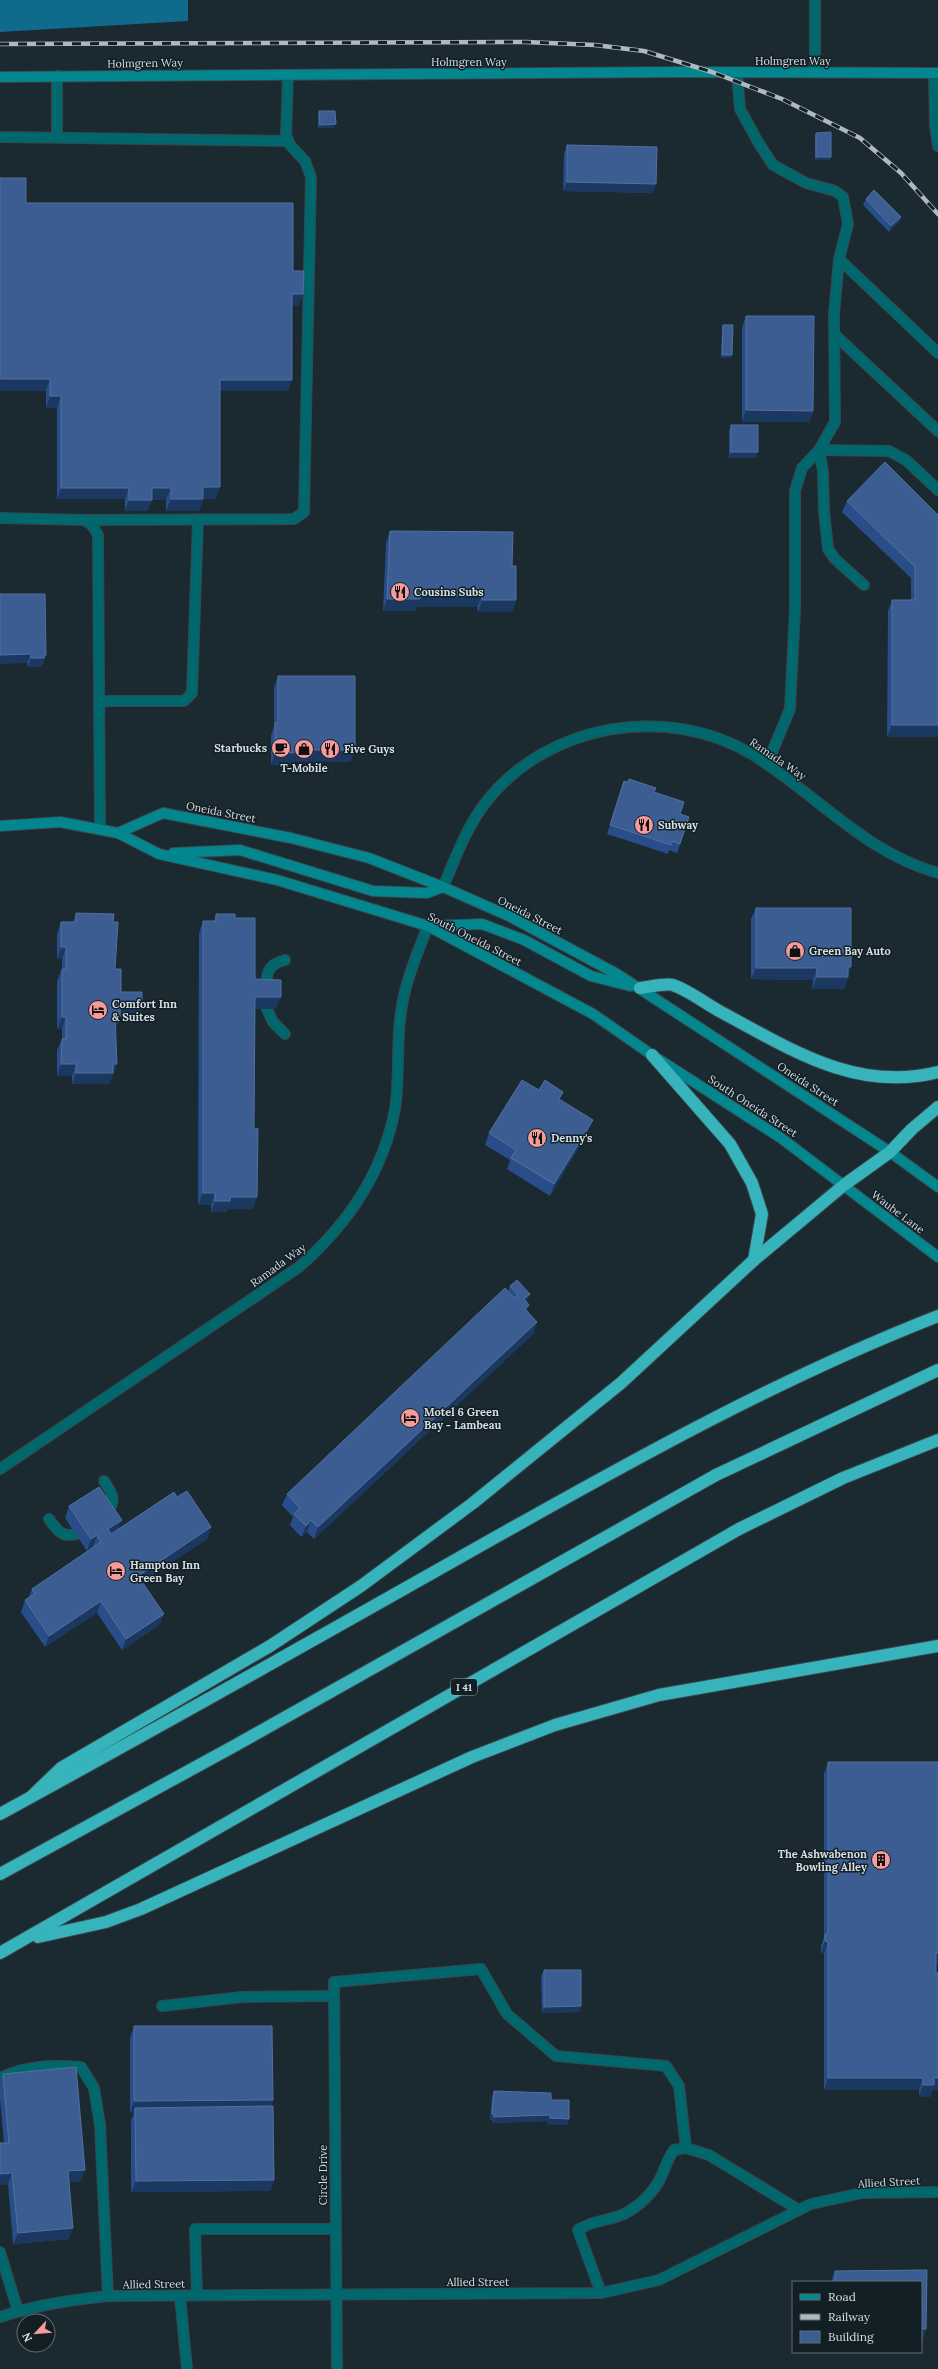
<svg xmlns="http://www.w3.org/2000/svg" width="938" height="2369" viewBox="0 0 938 2369" font-family="Lora,serif">
<rect width="100%" height="100%" fill="#1b2930"/>
<polygon fill="#0f6a8c" points="0,0 188,0 188,21 0,32"/>
<g fill="none" stroke-linecap="round" stroke-linejoin="round">
<g stroke="#39464d" stroke-width="12">
<g id="lane">
<polyline points="737,73 740,109 758,142 773,165 806,183 835,191 843,197 848,224 839,259 834,315 835,422 819,450 802,468 795,491 795,609 790,709 767,764"/>
<polyline points="934,73 935,126 938,146"/>
<polyline points="57,76 57,137"/>
<polyline points="0,137 288,141"/>
<polyline points="839,259 938,353"/>
<polyline points="835,335 938,431"/>
<polyline points="0,518 85,520 92,525 98,535 100,829"/>
<polyline points="85,520 294,519 304,512 311,177 305,161 290,145 286,135 288,75"/>
<polyline points="864,585 835,559 828,549 824,511 823,471 819,450 889,451 906,460 938,490"/>
<polyline points="100,701 184,701 192,693 198,520"/>
<path d="M 266,991 C 266,975 267,964 285,960"/>
<polyline points="267,1009 273,1022 285,1034"/>
<path d="M 104,1481 C 113,1495 117,1500 106,1514"/>
<path d="M 49,1519 C 57,1530 62,1538 76,1534"/>
<polyline points="334,1982 481,1969 507,2014 556,2056 666,2066 679,2086 686,2148"/>
<polyline points="162,2006 242,1997 334,1996"/>
<path d="M 0,2078 C 27,2065 51,2065 81,2067 L 94,2088 L 100,2125 L 108,2296"/>
<polyline points="0,2252 18,2311"/>
<path d="M 601,2293 L 578,2230 C 592,2220 609,2221 624,2214 C 640,2206 655,2191 662,2175 C 666,2165 668,2158 674,2150 L 686,2148 L 709,2155 L 799,2210"/>
<polyline points="197,2295 195,2229 335,2229"/>
<polyline points="180,2296 187,2369"/>
</g>
</g>
<g stroke="#39464d" stroke-width="12">
<g id="street">
<polyline points="815,72 815,0"/>
<path d="M 443,887 C 456,857 466,828 486,802 C 548,723 668,703 753,755 C 815,793 865,853 938,873"/>
<path d="M 0,1469 L 299,1267 C 347,1225 383,1173 395,1109 C 400,1077 396,1044 401,1012 C 405,982 417,954 428,926"/>
<polyline points="334,1982 337,2369"/>
<path d="M 0,2317 C 36,2305 71,2300 108,2296 L 601,2293 L 659,2280 L 811,2204 L 862,2193 L 938,2192"/>
</g>
</g>
<g stroke="#39464d" stroke-width="12">
<g id="secondary">
<polyline points="0,77 677,72 938,73"/>
<polyline points="0,826 60,822 118,833 159,854 277,880 428,926 593,1014 652,1055 781,1138 938,1257"/>
<polyline points="118,833 163,813 291,838 369,858 443,887 509,916 617,974 890,1152 938,1187"/>
<polyline points="173,853 240,850 373,891 427,893 443,887"/>
<polyline points="428,926 482,924 524,940 591,976 630,986"/>
</g>
</g>
<g stroke="#39464d" stroke-width="14">
<g id="highway">
<path d="M 640,988 C 649,987 665,983 673,985 C 690,991 706,1004 721,1012 C 790,1049 857,1093 938,1072"/>
<polyline points="652,1055 730,1144 752,1183 762,1214 754,1260"/>
<polyline points="32,1796 61,1768 270,1646 361,1586 473,1503 621,1383 754,1260 844,1185 890,1152 912,1129 938,1107"/>
<path d="M 0,1814 C 161,1726 321,1636 480,1546 C 629,1462 779,1378 938,1316"/>
<polyline points="0,1874 236,1745 716,1475 938,1370"/>
<polyline points="38,1937 106,1922 141,1909 472,1757 555,1725 659,1695 938,1646"/>
<polyline points="0,1953 739,1529 843,1478 938,1440"/>
</g>
</g>
<use href="#lane" stroke="#00676c" stroke-width="10"/>
<use href="#street" stroke="#00676c" stroke-width="10"/>
<use href="#secondary" stroke="#01878d" stroke-width="10"/>
<use href="#highway" stroke="#37b4bb" stroke-width="12"/>
<g stroke="#afb9be" stroke-width="4.5">
<polyline id="rail" points="0,44 526,42 595,45 644,51 712,72 782,99 860,138 901,173 938,214"/>
</g>
<use href="#rail" stroke="#122026" stroke-width="3" stroke-dasharray="9" stroke-linecap="butt"/>
</g>
<g fill="#284d89">
<polygon points="319,111 334,128 318,128 318,114"/>
<polygon points="816,133 830,160 815,160 815,136"/>
<polygon points="567,145 653,193 563,191 564,154"/>
<polygon points="0,178 26,203 293,271 299,306 292,306 288,391 220,391 220,487 215,499 203,499 199,511 166,511 166,500 152,500 147,511 125,511 125,499 57,499 57,408 46,408 46,391 0,391"/>
<polygon points="866,199 901,217 898,223 889,232 863,205"/>
<polygon points="746,316 813,411 809,422 742,422 742,328"/>
<polygon points="723,325 731,358 721,358 722,328"/>
<polygon points="731,425 756,458 729,458 729,431"/>
<polygon points="847,501 938,515 938,737 887,737 888,611 892,600 911,600 911,578 842,512"/>
<polygon points="390,531 512,566 516,600 512,612 478,612 477,607 417,607 415,611 383,611 386,543"/>
<polygon points="0,594 46,655 43,664 42,664 41,667 28,667 27,663"/>
<polygon points="278,676 355,750 350,762 291,762 290,764 271,765 271,735 274,726 274,688"/>
<polygon points="624,781 654,792 680,814 680,844 677,853 669,850 668,854 607,834"/>
<polygon points="756,908 848,975 848,977 844,989 812,989 813,980 751,979 751,919"/>
<polygon points="76,913 113,922 115,969 121,992 138,1019 120,1017 116,1028 113,1076 112,1076 109,1084 72,1084 72,1076 57,1076 57,1050 62,1039 62,1029 57,1029 57,981 62,969 62,959 57,959 57,934 61,922 73,922"/>
<polygon points="216,914 235,918 255,979 276,1009 255,1009 253,1209 227,1209 226,1212 211,1212 211,1205 198,1205 199,933 203,921 214,921"/>
<polygon points="539,1090 560,1100 588,1132 550,1196 507,1169 510,1160 485,1145 489,1133"/>
<polygon points="510,1286 529,1305 527,1311 537,1322 533,1334 314,1539 307,1532 301,1537 290,1525 293,1517 282,1505 287,1494 508,1291"/>
<polygon points="177,1497 211,1527 207,1539 142,1582 164,1614 159,1625 122,1650 97,1613 45,1647 21,1612 25,1600 28,1599 32,1589 93,1548 93,1547 87,1551 65,1518 69,1506 118,1530"/>
<polygon points="828,1762 936,1965 936,1973 938,1973 938,2090 933,2090 930,2097 919,2096 919,2090 824,2090 824,1953 821,1953 821,1946 824,1937 824,1774"/>
<polygon points="544,1970 581,2006 579,2012 542,2013 541,1976"/>
<polygon points="134,2026 273,2100 271,2106 274,2180 270,2191 131,2192 131,2120 134,2113 130,2113 130,2038"/>
<polygon points="3,2074 81,2181 69,2182 69,2239 13,2244 8,2184 0,2185 0,2143 4,2143 0,2099 0,2082"/>
<polygon points="494,2091 551,2100 569,2119 567,2125 547,2124 548,2121 492,2123 492,2120 490,2120 492,2097"/>
<polygon points="927,2270 926,2329 922,2341 921,2341 921,2282 831,2282 835,2271"/>
</g>
<g fill="#1b3861">
<polygon points="336,124 334,128 318,128 320,125"/>
<polygon points="816,157 831,157 830,160 815,160"/>
<polygon points="567,182 656,184 653,193 563,191"/>
<polygon points="901,217 898,223 889,232 891,226"/>
<polygon points="292,294 303,294 299,306 288,306"/>
<polygon points="722,355 732,355 731,358 721,358"/>
<polygon points="0,379 50,379 46,391 0,391"/>
<polygon points="220,380 292,380 288,391 215,391"/>
<polygon points="50,396 61,396 57,408 46,408"/>
<polygon points="746,410 813,411 809,422 742,422"/>
<polygon points="731,452 758,452 756,458 729,458"/>
<polygon points="203,487 220,487 215,499 199,499"/>
<polygon points="61,488 129,488 125,499 57,499"/>
<polygon points="152,488 171,488 166,500 152,500 147,511 125,511 129,500"/>
<polygon points="171,499 203,499 199,511 166,511"/>
<polygon points="420,596 482,596 477,607 417,607 415,611 383,611 387,599"/>
<polygon points="482,600 516,600 512,612 478,612"/>
<polygon points="31,654 27,663 0,664 0,655"/>
<polygon points="44,655 46,655 43,664 42,664 41,667 28,667 31,658"/>
<polygon points="892,725 938,725 938,737 887,737"/>
<polygon points="294,750 355,750 350,762 291,762 290,764 271,765 275,753"/>
<polygon points="61,947 66,947 62,959 57,959"/>
<polygon points="848,967 851,967 844,989 812,989 817,977"/>
<polygon points="756,968 817,968 813,980 751,979"/>
<polygon points="255,997 281,997 276,1009 250,1009"/>
<polygon points="120,1005 142,1007 138,1019 120,1017 116,1028 115,1016"/>
<polygon points="62,1017 66,1017 62,1029 57,1029"/>
<polygon points="61,1064 76,1064 72,1076 57,1076"/>
<polygon points="113,1064 117,1064 113,1076 112,1076 109,1084 72,1084 76,1073"/>
<polygon points="593,1120 588,1132 550,1196 554,1184"/>
<polygon points="203,1193 215,1193 211,1205 198,1205"/>
<polygon points="230,1197 257,1197 253,1209 227,1209 226,1212 211,1212 215,1201"/>
<polygon points="530,1294 525,1306 524,1299"/>
<polygon points="529,1305 525,1317 525,1309"/>
<polygon points="537,1322 533,1334 314,1539 318,1527"/>
<polygon points="122,1520 117,1531 103,1541 108,1529"/>
<polygon points="311,1520 307,1532 301,1537 306,1526"/>
<polygon points="211,1527 207,1539 134,1588 138,1576"/>
<polygon points="97,1535 93,1547 87,1551 91,1539"/>
<polygon points="101,1601 97,1613 45,1647 49,1636"/>
<polygon points="164,1614 159,1625 122,1650 126,1639"/>
<polygon points="825,1941 828,1942 824,1953 821,1953"/>
<polygon points="936,1953 938,1953 938,1965 932,1965"/>
<polygon points="581,2006 579,2012 542,2013 544,2007"/>
<polygon points="828,2078 923,2078 919,2090 824,2090"/>
<polygon points="934,2078 938,2078 938,2090 933,2090 930,2097 919,2096 923,2085"/>
<polygon points="273,2100 269,2112 135,2108 134,2113 130,2113 134,2101"/>
<polygon points="492,2114 494,2114 492,2120 490,2120"/>
<polygon points="550,2115 548,2121 492,2123 494,2117"/>
<polygon points="550,2118 569,2119 567,2125 547,2124"/>
<polygon points="85,2170 81,2181 64,2183 68,2171"/>
<polygon points="12,2173 8,2184 0,2185 0,2174"/>
<polygon points="274,2180 270,2191 131,2192 136,2181"/>
<polygon points="73,2228 69,2239 13,2244 18,2233"/>
<polygon points="921,2329 926,2329 922,2341 921,2341"/>
</g>
<g fill="#3b5d92" stroke="#53719f">
<polygon points="319,111 335,111 336,124 320,125"/>
<polygon points="831,132 831,157 816,157 816,133"/>
<polygon points="567,145 657,147 656,184 567,182"/>
<polygon points="0,178 26,178 26,203 293,203 293,271 304,271 303,294 292,294 292,380 220,380 220,487 203,487 203,499 171,499 171,488 152,488 152,500 129,500 129,488 61,488 61,396 50,396 50,379 0,379"/>
<polygon points="874,190 901,217 891,226 866,199"/>
<polygon points="746,316 814,316 813,411 746,410"/>
<polygon points="723,325 733,325 732,355 722,355"/>
<rect x="731" y="425" width="27" height="27"/>
<polygon points="885,462 938,515 938,725 892,725 892,600 915,600 915,567 847,501"/>
<polygon points="390,531 513,532 512,566 516,566 516,600 482,600 482,596 420,596 420,599 387,599"/>
<polygon points="0,594 45,594 46,655 44,655 44,658 31,658 31,654 0,655"/>
<polygon points="278,676 355,676 355,750 294,750 294,753 275,753 275,723 278,723"/>
<polygon points="629,779 656,788 654,792 684,802 680,814 689,817 680,844 672,841 671,845 610,825 624,781 628,782"/>
<polygon points="756,908 851,908 851,967 848,967 848,977 817,977 817,968 756,968"/>
<polygon points="76,913 114,914 113,922 118,922 115,969 121,969 121,992 142,992 142,1007 120,1005 120,1017 115,1016 117,1064 113,1064 113,1073 76,1073 76,1064 61,1064 62,1039 66,1039 66,1017 62,1017 62,969 66,969 66,947 61,947 61,922 76,922"/>
<polygon points="216,914 235,914 235,918 255,918 255,979 281,980 281,997 255,997 254,1128 258,1129 257,1197 230,1197 230,1201 215,1201 215,1193 203,1193 203,921 216,921"/>
<polygon points="522,1080 539,1090 545,1080 563,1092 559,1099 593,1120 554,1184 511,1158 516,1150 489,1133"/>
<polygon points="517,1280 530,1294 524,1299 529,1305 525,1309 537,1322 318,1527 311,1520 306,1526 294,1514 300,1508 287,1494 505,1288 514,1298 518,1295 510,1286"/>
<polygon points="99,1487 122,1520 108,1529 111,1534 174,1492 177,1497 187,1491 211,1527 138,1576 164,1614 126,1639 101,1601 49,1636 25,1600 35,1594 32,1589 101,1542 97,1535 91,1539 69,1506"/>
<polygon points="828,1762 938,1762 938,1953 936,1953 936,1973 938,1973 938,2078 934,2078 934,2085 923,2085 923,2078 828,2078 828,1942 825,1941 825,1934 828,1934"/>
<polygon points="544,1970 581,1970 581,2006 544,2007"/>
<polygon points="134,2026 272,2026 273,2100 134,2101"/>
<polygon points="76,2067 85,2170 68,2171 73,2228 18,2233 12,2173 0,2174 0,2143 9,2143 3,2074"/>
<polygon points="494,2091 551,2093 551,2100 569,2100 569,2119 550,2118 550,2115 494,2117 494,2114 492,2114"/>
<polygon points="273,2106 274,2180 136,2181 135,2108"/>
<polygon points="927,2270 926,2329 921,2329 921,2282 835,2282 835,2271"/>
</g>
<defs>
<g id="restaurant-disc" transform="scale(1)"><circle r="9.5" fill="#f59b9b" stroke="#122026"/><path d="M-5-6h1v4h1v-4h1v4h1v-4h1v5L-1.5 .5V6h-2V.5L-5-1ZM5-6V6H3V1.5H1.5Q1.5-4 5-6Z" fill="#111"/></g>
<g id="cafe-disc" transform="scale(1)"><circle r="9.5" fill="#f59b9b" stroke="#122026"/><path d="M-5.5-4.5H6V0H3Q3 3.5 0 3.5H-2.5Q-5.5 3.5-5.5 0ZM3-3.2v2h1.7v-2ZM-6 4.5H4V6H-6Z" fill="#111"/></g>
<g id="shop-disc" transform="scale(1)"><circle r="9.5" fill="#f59b9b" stroke="#122026"/><path d="M-5-2.5h2.3a2.7 3.5 0 0 1 5.4 0H5L5.5 6h-11ZM-1.5-2.5h3a1.5 2.3 0 0 0-3 0Z" fill="#111"/></g>
<g id="hotel-disc" transform="scale(1)"><circle r="9.5" fill="#f59b9b" stroke="#122026"/><path d="M-6-4.5h1.5V1H6V5H4.5V3h-9V5H-6ZM-4 0a1.8 1.8 0 1 1 3.6 0ZM.5 0V-2.5h3Q6-2.5 6 0Z" fill="#111"/></g>
<g id="building-disc" transform="scale(1)"><circle r="9.5" fill="#f59b9b" stroke="#122026"/><path d="M-4-6H4V6H1V3H-1V6H-4ZM-2.5-4.3h1.7v1.8h-1.7ZM.8-4.3h1.7v1.8H.8ZM-2.5-1h1.7V.8h-1.7ZM.8-1h1.7V.8H.8Z" fill="#111"/></g>
</defs>
<g fill-rule="evenodd">
<use href="#restaurant-disc" x="400" y="592"/>
<use href="#cafe-disc" x="281" y="748"/>
<use href="#shop-disc" x="304" y="749"/>
<use href="#restaurant-disc" x="330" y="749"/>
<use href="#restaurant-disc" x="644" y="825"/>
<use href="#shop-disc" x="795" y="951"/>
<use href="#hotel-disc" x="98" y="1010"/>
<use href="#restaurant-disc" x="537" y="1138"/>
<use href="#hotel-disc" x="410" y="1418"/>
<use href="#hotel-disc" x="116" y="1571"/>
<use href="#building-disc" x="881" y="1860"/>
</g>
<g text-anchor="middle" dominant-baseline="central" stroke-width="3" stroke-linejoin="round" paint-order="stroke">
<rect fill="#122026" stroke="#9aa5aa" stroke-width="1" x="451" y="1679" width="26" height="16" rx="3"/>
<g font-size="10" font-weight="bold" fill="#d5dee3">
<text x="464" y="1687">I 41</text>
</g>
<g font-size="11" fill="#d5dee3" stroke="#122026">
<text x="793" y="61">Holmgren Way</text>
<text x="469" y="62">Holmgren Way</text>
<text transform="translate(145 63) rotate(-1)">Holmgren Way</text>
<text transform="translate(778 759) rotate(34)">Ramada Way</text>
<text transform="translate(221 812) rotate(11)">Oneida Street</text>
<text transform="translate(530 915) rotate(27)">Oneida Street</text>
<text transform="translate(475 939) rotate(27)">South Oneida Street</text>
<text transform="translate(808 1084) rotate(33)">Oneida Street</text>
<text transform="translate(753 1106) rotate(33)">South Oneida Street</text>
<text transform="translate(898 1212) rotate(37)">Waube Lane</text>
<text transform="translate(278 1265) rotate(-36)">Ramada Way</text>
<text transform="translate(323 2175) rotate(-90)">Circle Drive</text>
<text transform="translate(889 2182) rotate(-3)">Allied Street</text>
<text x="478" y="2282">Allied Street</text>
<text transform="translate(154 2284) rotate(-1)">Allied Street</text>
</g>
<g font-size="11" font-weight="bold" fill="#d5dee3" stroke="#122026" text-anchor="start">
<text x="414" y="592">Cousins Subs</text>
<text x="267" y="748" text-anchor="end">Starbucks</text>
<text x="344" y="749">Five Guys</text>
<text x="304" y="768" text-anchor="middle">T-Mobile</text>
<text x="658" y="825">Subway</text>
<text x="809" y="951">Green Bay Auto</text>
<text x="112" y="1004">Comfort Inn<tspan x="112" dy="13">&amp; Suites</tspan></text>
<text x="551" y="1138">Denny's</text>
<text x="424" y="1412">Motel 6 Green<tspan x="424" dy="13">Bay - Lambeau</tspan></text>
<text x="130" y="1565">Hampton Inn<tspan x="130" dy="13">Green Bay</tspan></text>
<text x="867" y="1854" text-anchor="end">The Ashwabenon<tspan x="867" dy="13">Bowling Alley</tspan></text>
</g>
</g>
<rect x="792" y="2281" width="130" height="72" fill="#122026" stroke="#606c72"/>
<rect x="800" y="2294" width="20" height="6" fill="#01878d" stroke="#606c72"/>
<text x="828" y="2301" font-size="12" fill="#d5dee3">Road</text>
<rect x="800" y="2314" width="20" height="6" fill="#afb9be" stroke="#606c72"/>
<text x="828" y="2321" font-size="12" fill="#d5dee3">Railway</text>
<rect x="800" y="2331" width="20" height="12" fill="#3b5d92" stroke="#606c72"/>
<text x="828" y="2341" font-size="12" fill="#d5dee3">Building</text>
<g transform="translate(36 2333) rotate(244)"><circle r="19" fill="#122026" stroke="#606c72"/>
<path d="M0-3L7 15L0 10L-7 15Z" fill="#f59b9b"/>
<text y="-6" font-size="11" font-weight="bold" text-anchor="middle" fill="#d5dee3">N</text>
</g>
</svg>
